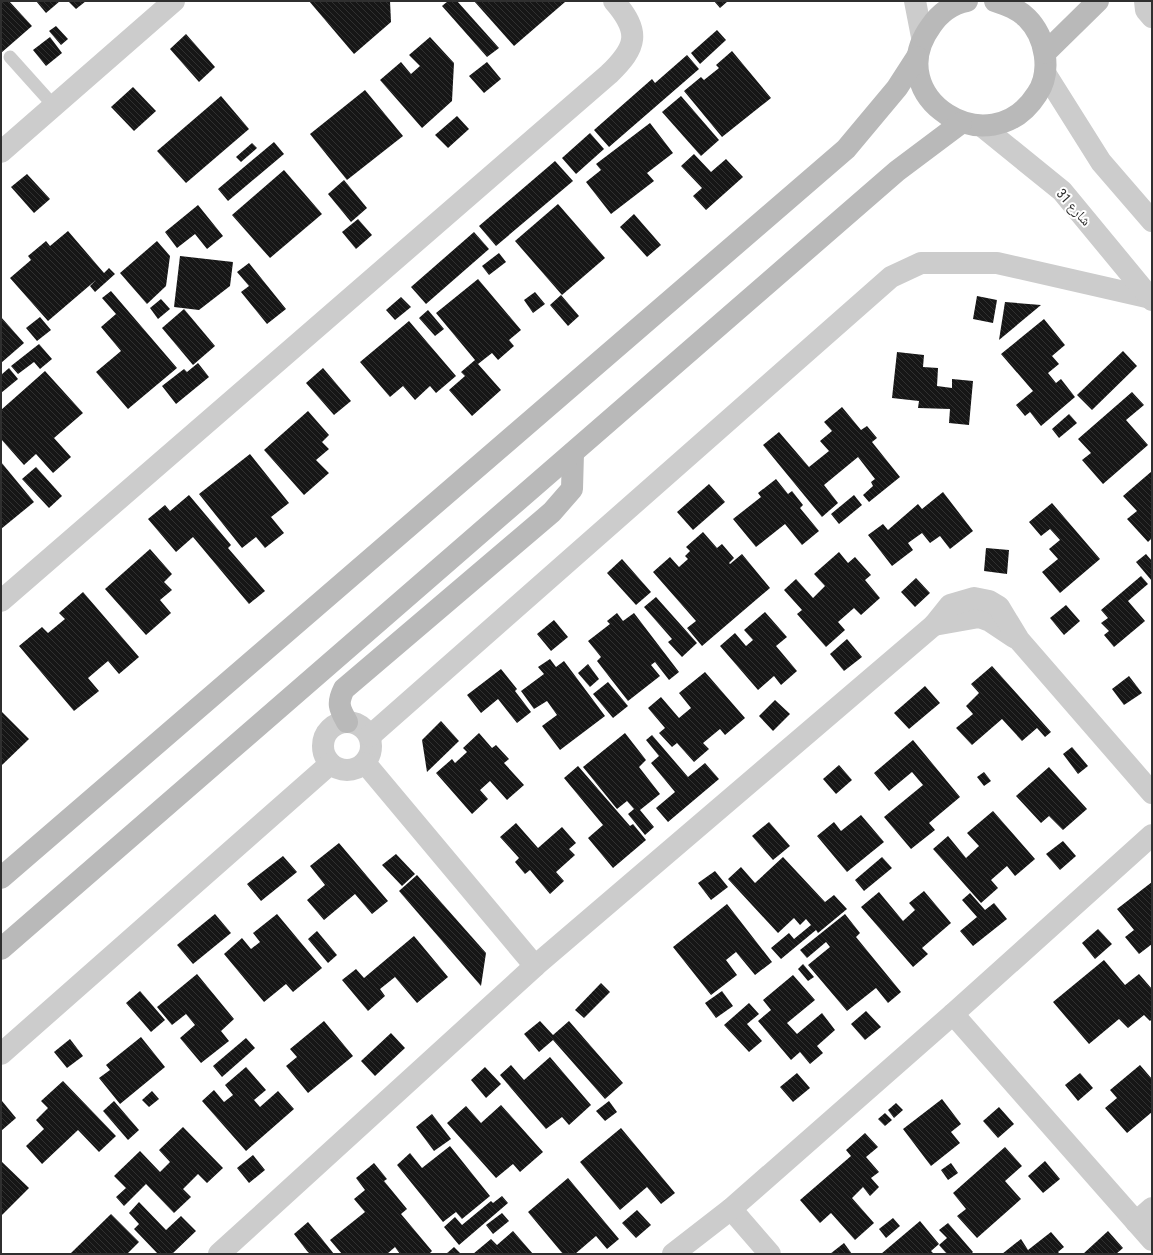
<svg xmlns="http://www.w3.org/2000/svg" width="1153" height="1255" viewBox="0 0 1153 1255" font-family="'Roboto Condensed','Noto Naskh Arabic',sans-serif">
<defs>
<pattern id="building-back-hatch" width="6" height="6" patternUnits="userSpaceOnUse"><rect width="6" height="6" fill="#161616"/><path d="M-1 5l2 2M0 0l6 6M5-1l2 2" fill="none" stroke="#303030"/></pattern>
</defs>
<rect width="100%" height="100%" fill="#fff"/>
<g fill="url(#building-back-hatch)">
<polygon points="1,1 9,1 32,26 1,53"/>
<polygon points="36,1 60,1 46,13"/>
<polygon points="68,1 86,1 76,9"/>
<polygon points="309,1 390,1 391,22 354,54"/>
<polygon points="448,1 457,1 499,48 487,57 442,6"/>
<polygon points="474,1 563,1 565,2 514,46"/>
<polygon points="714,1 728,1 720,8"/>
<polygon points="56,26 68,39 61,45 49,31"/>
<polygon points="717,30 726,40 700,64 691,53"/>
<polygon points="186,34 215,67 199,82 170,49"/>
<polygon points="50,37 62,53 46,66 33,50"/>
<polygon points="430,37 454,63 452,101 422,128 380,80 401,62 411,74 420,66 409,55"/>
<polygon points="732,51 771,98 722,137 684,91 701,77 704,80 719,68 716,65"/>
<polygon points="687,55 699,69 609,147 594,130 652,79 655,83"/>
<polygon points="487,62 501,79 484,93 469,76"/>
<polygon points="133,87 156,111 134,131 111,107"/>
<polygon points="365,90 403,136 347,180 310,134"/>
<polygon points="221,96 249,129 186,183 157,151"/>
<polygon points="681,96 719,140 701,156 662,112"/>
<polygon points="457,116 469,129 448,148 435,135"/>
<polygon points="650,123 673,153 647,173 654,181 611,214 586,182 601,170 596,164"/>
<polygon points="590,133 604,149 576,174 562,158"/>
<polygon points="274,142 284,154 228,201 218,189"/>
<polygon points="252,143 257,148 241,162 236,157"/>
<polygon points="694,154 711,172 726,159 743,177 706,210 693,196 702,188 681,166"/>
<polygon points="555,161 573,181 496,246 479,226"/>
<polygon points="284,170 322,214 270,258 232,215"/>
<polygon points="27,174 50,199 34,213 11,187"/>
<polygon points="344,180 367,208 351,222 328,194"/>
<polygon points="558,204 605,258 562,295 515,241"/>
<polygon points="198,205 223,236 207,249 195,234 177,248 165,232"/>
<polygon points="634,214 661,245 647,257 620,227"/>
<polygon points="358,219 372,235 356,249 342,232"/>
<polygon points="68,231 104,273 109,268 115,274 95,292 90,286 96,280 48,321 10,278 31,260 28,256 46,241 50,246"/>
<polygon points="474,232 489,249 426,304 411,287"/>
<polygon points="157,241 170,256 166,286 147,304 120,273"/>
<polygon points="499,253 506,262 489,275 482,266"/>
<polygon points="180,256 233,262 230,286 199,310 174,307"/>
<polygon points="249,263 286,309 267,324 241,292 249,286 237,272"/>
<polygon points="478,279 521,330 509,340 514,346 498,360 492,353 478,364 501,390 472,416 449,390 465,376 461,372 475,360 436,313"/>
<polygon points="111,291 177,368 128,409 96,372 121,351 101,327 116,314 102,298"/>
<polygon points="535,292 545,304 533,313 524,300"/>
<polygon points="561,295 579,316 568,326 550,305"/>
<polygon points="977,296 997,300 993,323 973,319"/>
<polygon points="401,297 411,307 395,320 386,310"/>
<polygon points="161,299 170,309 158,319 150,308"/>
<polygon points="1005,302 1041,305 999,340"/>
<polygon points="184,309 215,346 193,365 162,328"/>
<polygon points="428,310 444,329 435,336 419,318"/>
<polygon points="1,317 24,343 1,363"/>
<polygon points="40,317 51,330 37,341 26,328"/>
<polygon points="1044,319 1065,345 1052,356 1059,364 1048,373 1056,383 1061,379 1075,397 1041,426 1030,412 1025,416 1016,405 1033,391 1001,354"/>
<polygon points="409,321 456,376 436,393 430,386 415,400 403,386 390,397 360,362"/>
<polygon points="39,344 52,359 40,369 34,362 18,374 11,366"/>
<polygon points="1123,351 1137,366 1092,410 1077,395"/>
<polygon points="897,352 924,355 923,367 938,368 937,386 952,388 952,379 973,381 969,425 949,423 950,409 918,408 919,401 892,398"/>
<polygon points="198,363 209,377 176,404 162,386 184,369 187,372"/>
<polygon points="9,368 18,379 1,393 1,375"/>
<polygon points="323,368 351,401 334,415 306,383"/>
<polygon points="45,371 83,413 54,438 71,457 53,473 36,454 24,465 1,439 1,410"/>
<polygon points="1132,392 1144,405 1126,420 1148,445 1103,484 1082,460 1091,453 1078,439"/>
<polygon points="842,407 861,430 867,426 877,438 872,442 900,477 869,502 863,495 873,486 871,482 875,479 858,457 824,485 838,503 822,517 763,445 779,432 809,467 829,451 820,441 832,431 824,422"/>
<polygon points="308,411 329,435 322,442 329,449 316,460 329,473 304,495 264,450"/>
<polygon points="1069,414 1077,423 1059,438 1052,429"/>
<polygon points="250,454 289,503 271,517 284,533 265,548 256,537 242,548 199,494"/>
<polygon points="1,462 34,502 1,529"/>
<polygon points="36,467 62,496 49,508 22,479"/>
<polygon points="1152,471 1152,538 1148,542 1127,519 1137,511 1123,496"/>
<polygon points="776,479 788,494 792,491 803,505 800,508 819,531 802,545 785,524 756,547 733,519 761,497 758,493"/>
<polygon points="709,484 725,502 693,530 677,512"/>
<polygon points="943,492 973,531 950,549 940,536 930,543 922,533 908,543 913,550 892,566 868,535 883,524 888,530 918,504 922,509"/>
<polygon points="189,495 231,545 228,548 265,591 249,604 193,537 176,552 148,519 165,505 170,511"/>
<polygon points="854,495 862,505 839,524 831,514"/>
<polygon points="1052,503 1100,559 1060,593 1042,572 1058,559 1049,549 1060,540 1050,529 1041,536 1029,522"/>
<polygon points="703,532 717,548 722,544 734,558 729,563 730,564 742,554 770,588 702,646 687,628 696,621 653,572 670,557 679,567 688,559 685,556 690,551 686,547"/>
<polygon points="986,548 1009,550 1007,574 984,571"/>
<polygon points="150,549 172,574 164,582 172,590 160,600 171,613 146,635 105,589"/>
<polygon points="839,552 848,563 855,557 871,575 865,580 880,598 861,615 854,608 838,622 845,630 826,647 797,614 802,610 784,590 796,579 813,598 825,586 814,574"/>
<polygon points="1146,554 1152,561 1152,581 1136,562"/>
<polygon points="622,559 651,592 636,605 607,573"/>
<polygon points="1141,576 1148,584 1128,601 1145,621 1114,647 1104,635 1109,631 1101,623 1108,618 1101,610"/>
<polygon points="916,578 930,593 915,607 901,592"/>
<polygon points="83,592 139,657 119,674 108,661 88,678 99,691 74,711 19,646 42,627 48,633 65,619 59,613"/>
<polygon points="656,597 697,643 682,657 668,642 672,639 644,607"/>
<polygon points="1066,605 1080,621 1064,635 1050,618"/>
<polygon points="765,612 787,637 776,646 797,671 781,685 774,676 758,690 720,646 735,633 746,646 753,640 744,630"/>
<polygon points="617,613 623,621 634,613 679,672 669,680 655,662 651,665 660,676 628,701 597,661 601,657 588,641 610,624 607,621"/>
<polygon points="554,620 568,637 551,651 537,634"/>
<polygon points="847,639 862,657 844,671 830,654"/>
<polygon points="550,659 556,667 564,661 605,716 560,750 542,726 557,715 547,701 534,709 521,691 544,674 538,667"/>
<polygon points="588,664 599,679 590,687 578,673"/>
<polygon points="992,666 1051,732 1045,737 1037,728 1022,741 1002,719 972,745 956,728 973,714 966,706 979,693 971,684"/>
<polygon points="501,669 517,689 515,691 531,712 517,723 498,699 481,713 467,695"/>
<polygon points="705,672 745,718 725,735 720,729 703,743 709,749 694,762 677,743 672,747 659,733 665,728 648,708 661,697 679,718 691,708 679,693"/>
<polygon points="1129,676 1142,693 1124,705 1112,689"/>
<polygon points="608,682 628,706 613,718 593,694"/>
<polygon points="925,686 940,703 909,729 894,713"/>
<polygon points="775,700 790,714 773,731 759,716"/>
<polygon points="1,711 29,739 1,766"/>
<polygon points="441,721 459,741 427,772 422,740"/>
<polygon points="479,733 492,748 496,745 509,759 504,763 524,785 507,800 490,781 480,790 488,799 472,814 436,773 452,759 455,763 467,752 463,748"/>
<polygon points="625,733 646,760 639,767 660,794 640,810 654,827 645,835 628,814 634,809 627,801 617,809 583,767"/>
<polygon points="652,735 688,777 705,763 719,779 668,822 656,808 675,792 651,763 659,756 646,740"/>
<polygon points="913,740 960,797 929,823 935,830 911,849 884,817 923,785 912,772 889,791 874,773"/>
<polygon points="1072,747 1088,766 1078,774 1063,754"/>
<polygon points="839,765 852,780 836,794 823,779"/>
<polygon points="578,766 630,826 633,824 646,840 613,868 588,838 603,825 564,778"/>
<polygon points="1049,767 1087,809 1063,830 1049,816 1041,823 1016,796"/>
<polygon points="984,772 991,781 984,786 977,777"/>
<polygon points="993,811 1035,859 1015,876 1007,866 991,880 998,888 981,903 933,849 948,836 966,858 979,846 967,833"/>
<polygon points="861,815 884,842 847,872 817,836 834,822 841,831"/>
<polygon points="769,822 790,846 773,860 752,836"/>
<polygon points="516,823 538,848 562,827 576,843 569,849 575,855 556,872 564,881 550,894 530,870 525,874 515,862 519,858 500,837"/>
<polygon points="1063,841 1076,856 1060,870 1046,854"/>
<polygon points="339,843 388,901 372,914 355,894 324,920 307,900 325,885 310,866"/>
<polygon points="396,854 415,874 402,886 382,865"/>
<polygon points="283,856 297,872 261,901 247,884"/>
<polygon points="783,857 825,902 834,895 847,909 818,933 816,930 781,959 771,948 789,933 794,939 811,925 806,919 800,925 794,918 778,933 728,879 741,867 755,883"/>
<polygon points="882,857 892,868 864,891 855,880"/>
<polygon points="715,871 728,887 711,900 698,883"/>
<polygon points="417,875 486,953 481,986 399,891"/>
<polygon points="1152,882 1152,944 1139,954 1125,937 1134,930 1117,909"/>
<polygon points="924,891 951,923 922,948 928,954 913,967 861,907 879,892 903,921 915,910 909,903"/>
<polygon points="970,893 985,910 994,903 1007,919 973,946 960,931 977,917 962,900"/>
<polygon points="727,904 772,962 755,975 736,952 726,960 737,975 711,995 673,947"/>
<polygon points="215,914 231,933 193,964 177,945"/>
<polygon points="277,914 322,968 293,992 286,984 264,1002 224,954 242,938 251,949 260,942 253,933"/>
<polygon points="845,914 860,933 856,937 901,992 888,1003 876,988 847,1011 808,965 830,947 826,942 807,958 800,950"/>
<polygon points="1098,929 1112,944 1095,959 1082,943"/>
<polygon points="317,931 337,955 328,963 308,939"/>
<polygon points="414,936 448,977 417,1003 395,977 380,989 385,996 368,1011 342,980 356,969 364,978"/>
<polygon points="1104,960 1125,985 1139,974 1152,989 1152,1019 1150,1021 1144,1015 1128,1028 1119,1019 1089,1044 1053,1002"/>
<polygon points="803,964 814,977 808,981 798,969"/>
<polygon points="197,974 234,1019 221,1031 229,1041 201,1063 180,1038 195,1025 186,1014 172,1025 157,1007"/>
<polygon points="793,975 815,1000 787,1023 797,1034 822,1013 835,1030 817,1046 823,1053 810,1064 800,1052 791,1060 758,1021 771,1010 763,1000"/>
<polygon points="601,983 610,992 584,1018 575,1010"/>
<polygon points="140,991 165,1020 151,1032 126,1003"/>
<polygon points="722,991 733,1006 716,1018 705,1003"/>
<polygon points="749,1003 759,1014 747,1024 762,1041 749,1052 724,1025"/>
<polygon points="866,1011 881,1027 865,1040 851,1024"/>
<polygon points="324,1021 353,1056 308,1093 286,1066 297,1057 290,1049"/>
<polygon points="540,1021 553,1035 569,1021 623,1083 605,1099 553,1040 539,1052 524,1034"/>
<polygon points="391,1033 405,1048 375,1076 361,1061"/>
<polygon points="141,1037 165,1067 120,1104 99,1078 110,1070 106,1065"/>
<polygon points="246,1038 255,1048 222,1077 213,1066"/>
<polygon points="70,1039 83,1056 67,1068 54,1052"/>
<polygon points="550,1057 591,1105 569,1125 562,1117 546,1129 500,1075 511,1065 524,1080"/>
<polygon points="1140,1065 1152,1079 1152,1112 1127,1133 1105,1108 1117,1098 1110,1090"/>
<polygon points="246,1067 266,1090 254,1100 260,1107 278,1091 294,1109 246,1151 202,1101 214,1090 224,1102 233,1095 225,1085"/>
<polygon points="485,1067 501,1084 486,1098 471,1080"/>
<polygon points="797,1073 810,1088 793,1102 780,1087"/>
<polygon points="1080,1073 1093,1088 1078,1101 1065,1085"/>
<polygon points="63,1081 116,1136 99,1152 78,1130 42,1164 26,1146 44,1129 36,1120 48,1108 41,1101"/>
<polygon points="152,1091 159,1099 149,1107 142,1100"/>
<polygon points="942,1099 961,1124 951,1132 960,1143 931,1166 903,1129"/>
<polygon points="2,1101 16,1118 1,1131 1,1102"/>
<polygon points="114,1101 139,1130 128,1140 103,1111"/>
<polygon points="609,1101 617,1112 605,1121 596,1111"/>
<polygon points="896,1103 903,1110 894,1118 888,1110"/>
<polygon points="501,1105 543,1152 520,1172 513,1164 496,1178 447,1123 466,1106 481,1123"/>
<polygon points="999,1107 1014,1124 998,1138 983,1121"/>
<polygon points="885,1113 892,1120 885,1126 878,1119"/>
<polygon points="432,1114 451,1139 434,1151 416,1127"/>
<polygon points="183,1127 223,1168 207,1183 198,1174 183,1189 191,1197 174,1213 146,1184 124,1206 116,1197 126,1188 114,1176 140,1151 160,1172 170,1162 159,1150"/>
<polygon points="621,1128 675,1193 661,1204 647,1187 620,1210 580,1162"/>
<polygon points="865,1133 878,1147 866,1157 879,1172 871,1178 879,1187 870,1196 863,1187 852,1198 874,1223 855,1240 831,1213 820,1223 800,1200 851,1156 846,1150"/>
<polygon points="450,1146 490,1196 462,1219 456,1212 443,1222 397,1165 410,1153 422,1168"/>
<polygon points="1005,1147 1022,1166 1005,1181 1021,1199 977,1238 957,1216 966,1209 953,1193"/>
<polygon points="253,1155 265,1170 249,1183 237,1168"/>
<polygon points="1,1161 29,1188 1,1216"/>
<polygon points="1045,1161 1060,1179 1043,1193 1028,1176"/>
<polygon points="374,1163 387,1179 384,1181 407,1209 401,1214 432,1251 429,1254 400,1254 395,1247 387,1254 342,1254 330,1240 365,1212 354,1199 365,1190 356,1178"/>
<polygon points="951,1163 958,1173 948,1180 941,1170"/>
<polygon points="568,1178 619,1239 607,1249 596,1236 575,1254 563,1254 528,1212"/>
<polygon points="502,1196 508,1203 459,1245 444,1227 455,1217 462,1225 491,1201 493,1203"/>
<polygon points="139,1202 166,1230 181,1216 196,1231 172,1254 158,1254 134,1229 139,1224 129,1213"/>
<polygon points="637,1210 651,1225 636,1238 622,1223"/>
<polygon points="502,1213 509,1221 493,1234 486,1225"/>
<polygon points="111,1214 139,1242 127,1254 70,1254"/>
<polygon points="893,1218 900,1226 886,1238 879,1229"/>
<polygon points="920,1221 939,1244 931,1251 934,1254 881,1254"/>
<polygon points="308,1222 322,1239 334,1254 310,1254 307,1251 294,1234"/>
<polygon points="948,1223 973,1252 971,1254 947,1254 939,1245 947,1238 939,1230"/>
<polygon points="513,1231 533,1254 473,1254 491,1239 497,1245"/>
<polygon points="1108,1231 1123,1248 1116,1254 1083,1254"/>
<polygon points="1051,1232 1064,1247 1058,1252 1060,1254 1002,1254 1021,1239 1028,1250"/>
<polygon points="844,1243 852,1254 830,1254"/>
<polygon points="454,1247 461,1254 446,1254"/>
</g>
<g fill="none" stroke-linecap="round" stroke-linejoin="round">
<polyline stroke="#ccc" stroke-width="13" points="10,57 54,106"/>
<g stroke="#ccc" stroke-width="22">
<polyline points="1145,1 1146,10 1152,17"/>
<polyline points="1,152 174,1"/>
<path d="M 1,601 L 609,74 C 637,47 641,32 614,1"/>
<polyline points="934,625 979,617 990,621 1014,637"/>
<circle cx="347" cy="746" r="24"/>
<polyline points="370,736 891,277 921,263 997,263 1151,298"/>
<polyline points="365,763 535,966"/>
<polyline points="953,1014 1152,1240"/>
<polyline points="1,1054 330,764"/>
<polyline points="731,1209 770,1254"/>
<polyline points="1136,1222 1152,1208"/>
<polyline points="219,1254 535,966 934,625 950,605 974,598 989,601 999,607 1019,640 1152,793"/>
<polyline points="673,1254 731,1209 953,1014 1152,835"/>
</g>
<g stroke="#ccc" stroke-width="22">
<polyline points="915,1 922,37"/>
<polyline points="1045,73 1101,162 1152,221"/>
<polyline points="983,127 1062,191 1152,300"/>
</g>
<g stroke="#b9b9b9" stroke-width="22">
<path d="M 967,1 C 952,4 939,14 931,26 C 879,97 990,168 1037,94 C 1052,72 1046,37 1027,18 C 1018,9 1007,5 995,1"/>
<polyline points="1045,53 1098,1"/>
<path d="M 347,722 C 339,708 337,703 344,689 L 552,512 L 572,489 L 573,453"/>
<polyline points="1,878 846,149 897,88 917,57"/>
<polyline points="1,949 897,171 961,123"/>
</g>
</g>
<g text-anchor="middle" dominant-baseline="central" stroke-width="4" stroke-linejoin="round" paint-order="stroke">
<g font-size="14" fill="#2f2f2f" stroke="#fff">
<text transform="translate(1074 207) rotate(48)">شارع 31</text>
</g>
</g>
<rect width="1153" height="1255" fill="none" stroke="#2f2f2f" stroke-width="4"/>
</svg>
